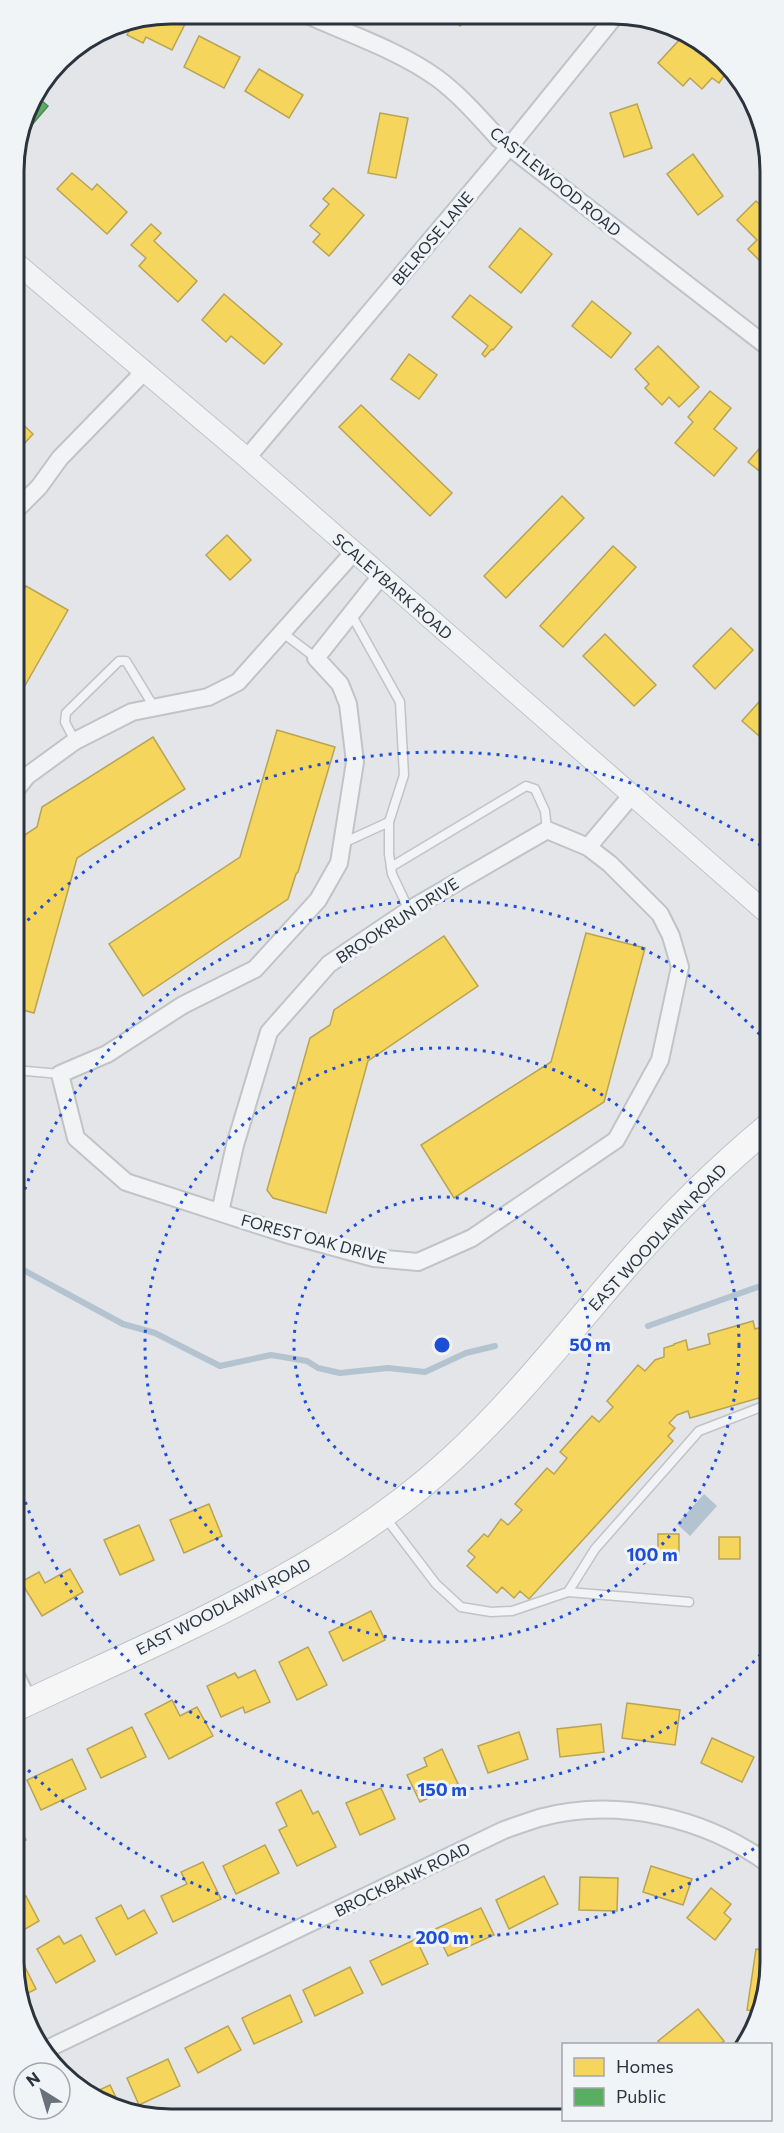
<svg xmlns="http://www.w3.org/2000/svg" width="784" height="2133" viewBox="0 0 784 2133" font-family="Commissioner,sans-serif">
<rect width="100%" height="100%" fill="#e3e5e8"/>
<polygon fill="#b4c3d0" points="704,1494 717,1506 690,1536 677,1524"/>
<g fill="#f6d55c" stroke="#b9a453" stroke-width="1.5">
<polygon points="170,14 186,22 172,50 146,37 143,43 127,35 134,21"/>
<polygon points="452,15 474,15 460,26"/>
<polygon points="199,36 240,57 224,88 184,67"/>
<polygon points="682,37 711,52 729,69 719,83 712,78 702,89 690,78 683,86 658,63"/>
<polygon points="259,69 303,95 289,118 245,91"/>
<polygon points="637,104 652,148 624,157 610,113"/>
<polygon points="380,113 408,118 396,178 368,173"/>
<polygon points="693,154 723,196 698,215 667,174"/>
<polygon points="72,173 92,190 97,184 127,212 107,234 57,189"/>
<polygon points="333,188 364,215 329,256 313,242 320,234 310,226 329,204 323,199"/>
<polygon points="756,201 768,212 768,255 761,262 748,249 757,240 737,220"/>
<polygon points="151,224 161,233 154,241 197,281 178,302 139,266 146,258 131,245"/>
<polygon points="520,228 552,254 521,293 489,267"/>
<polygon points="224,294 282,344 264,364 231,336 226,342 202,320"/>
<polygon points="470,295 512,327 493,350 492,349 485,357 482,354 488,346 452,317"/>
<polygon points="592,301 631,333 611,358 572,326"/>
<polygon points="658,346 699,387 679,407 669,397 662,405 645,388 649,384 635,369"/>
<polygon points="409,354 437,375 419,399 391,379"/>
<polygon points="710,391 731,408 714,429 737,448 714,476 675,443 693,422 688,417"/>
<polygon points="361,405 452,493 430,516 339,427"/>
<polygon points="14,416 33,434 14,455"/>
<polygon points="768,438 768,478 748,462"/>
<polygon points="562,496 584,518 506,598 484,576"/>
<polygon points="227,535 251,560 230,580 206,555"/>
<polygon points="613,546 636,567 563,647 540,626"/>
<polygon points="26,586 68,610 19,696 15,694 15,607"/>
<polygon points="731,628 753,650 715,689 693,666"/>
<polygon points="605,634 656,685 634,706 583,656"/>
<polygon points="768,692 768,739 766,742 742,721"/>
<polygon points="277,730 335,747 298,872 296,874 288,899 143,996 109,944 240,857"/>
<polygon points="153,737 185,789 77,858 34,1013 15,1008 15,847 17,840 37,827 42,807"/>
<polygon points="586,933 645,948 604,1102 454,1198 421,1145 551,1062"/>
<polygon points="444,936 478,986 368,1061 326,1213 273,1198 267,1190 310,1038 330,1025 334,1010"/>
<polygon points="753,1321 755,1329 769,1325 769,1395 690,1418 688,1411 677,1415 669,1423 675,1428 668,1436 673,1441 529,1599 520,1591 514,1598 502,1587 497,1593 467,1566 475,1557 468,1551 484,1534 488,1537 501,1519 508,1525 522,1510 515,1504 547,1468 554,1474 567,1458 560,1452 592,1416 599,1422 613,1407 607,1401 638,1365 645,1371 655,1360 664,1357 664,1348 674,1345 674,1344 686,1340 688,1350 710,1344 708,1334"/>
<polygon points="209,1504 222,1536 184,1553 170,1520"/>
<polygon points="139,1525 154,1560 120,1575 104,1540"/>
<rect x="658" y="1534" width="21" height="21"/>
<rect x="719" y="1537" width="21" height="22"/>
<polygon points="70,1569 83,1592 42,1616 21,1582 39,1572 45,1583"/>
<polygon points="371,1611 385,1640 343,1661 329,1632"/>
<polygon points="308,1647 327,1685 297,1700 279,1662"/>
<polygon points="255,1670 270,1702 245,1713 243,1707 221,1717 207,1686 235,1673 238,1678"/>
<polygon points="172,1700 180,1716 197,1707 213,1736 169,1759 145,1714"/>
<polygon points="627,1703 680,1710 675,1745 622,1738"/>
<polygon points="601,1724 604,1752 560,1757 557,1729"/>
<polygon points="132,1727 146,1757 101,1778 87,1749"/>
<polygon points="519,1732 528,1759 488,1773 478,1746"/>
<polygon points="712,1738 754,1757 742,1782 701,1763"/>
<polygon points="442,1749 458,1784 420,1802 407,1775 427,1766 424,1758"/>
<polygon points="72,1759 86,1789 41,1810 27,1780"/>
<polygon points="381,1788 395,1819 360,1835 346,1803"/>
<polygon points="301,1790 313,1814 318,1811 336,1847 297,1866 279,1830 287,1826 276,1803"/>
<polygon points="16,1819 26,1840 16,1845"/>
<polygon points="265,1845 279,1873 236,1894 223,1866"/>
<polygon points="203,1862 221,1899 173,1922 161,1896 187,1884 181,1872"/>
<polygon points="651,1866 692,1879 683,1905 643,1892"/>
<polygon points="544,1876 558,1904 509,1929 496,1900"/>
<polygon points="580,1877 618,1878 617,1911 579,1910"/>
<polygon points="711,1888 731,1904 724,1913 731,1919 715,1940 687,1918"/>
<polygon points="26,1896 39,1921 22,1931 16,1921 16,1901"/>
<polygon points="121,1905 128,1919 144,1910 157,1933 116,1955 96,1918"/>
<polygon points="481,1908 494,1935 448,1956 435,1929"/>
<polygon points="81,1935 95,1961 56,1983 37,1949 59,1936 64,1944"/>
<polygon points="416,1939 428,1964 382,1985 370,1961"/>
<polygon points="756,1949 770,1951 770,1972 761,2012 747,2010"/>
<polygon points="23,1963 36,1989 19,1998 17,1993 17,1967"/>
<polygon points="350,1967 363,1993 315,2016 303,1990"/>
<polygon points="290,1995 302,2022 254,2044 242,2018"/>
<polygon points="698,2009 724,2041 720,2044 661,2044 658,2041"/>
<polygon points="228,2026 241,2050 198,2073 185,2048"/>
<polygon points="168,2059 180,2086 139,2105 127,2078"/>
<polygon points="110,2085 120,2106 95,2092"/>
</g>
<polygon fill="#5aae61" stroke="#4c8957" stroke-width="1.5" points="35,95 48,106 19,140 30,101"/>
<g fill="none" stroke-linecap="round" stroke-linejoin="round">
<g stroke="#b4c3d0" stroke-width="6">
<polyline points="16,1266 123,1324 155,1333 220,1366 271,1355 307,1361 318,1368 340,1373 388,1368 425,1372 466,1353 495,1346"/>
<polyline points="648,1326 769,1283"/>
</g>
<g stroke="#c1c3c6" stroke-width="11">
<g id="service">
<polyline points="351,614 400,702 404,775 389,822 389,854 392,874 409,910"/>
<polyline points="283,633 316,658"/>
<polyline points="75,741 65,722 66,713 119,661 126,661 154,707"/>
<polyline points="343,843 389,822"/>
<polyline points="391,867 526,786 535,789 545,811 547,830"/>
<polyline points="15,1070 60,1074"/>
<polyline points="385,1517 436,1584 461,1607 491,1612 512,1611 568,1592 595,1549 699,1431 769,1404"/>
<polyline points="568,1592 689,1602"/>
</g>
</g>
<g stroke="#c1c3c6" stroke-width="20">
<g id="minor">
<path d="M 305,14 C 349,34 398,50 437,78 C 460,95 480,118 499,139 L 768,347"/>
<polyline points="247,458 509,147 615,16"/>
<polyline points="14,512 39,487 60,458 136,380 144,369"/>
<polyline points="381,576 316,658 340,684 348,704 355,762 339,863 318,900 255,969 183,1005 107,1054 60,1074 76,1138 126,1182 286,1234 374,1258 418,1262 472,1238 616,1140 660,1060 680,967 671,936 660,914 610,864 588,847"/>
<polyline points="15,791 27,776 75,741 132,712 208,697 238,682 353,553"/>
<polyline points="220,1212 235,1145 269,1032 329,964 409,910 547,830 588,847 631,796"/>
<polyline points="16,1676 29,1702"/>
<path d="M 47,2049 L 504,1830 C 515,1826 527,1822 539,1818 C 617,1797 705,1817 770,1865"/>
</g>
</g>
<g stroke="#c1c3c6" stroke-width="22">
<polyline id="tertiary" points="14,261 247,458 769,915"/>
</g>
<g stroke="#c0c2c5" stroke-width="28">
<path id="primary" d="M 16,1708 C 165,1637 330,1572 452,1459 C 515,1401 568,1333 624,1268 C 669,1217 717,1169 769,1126"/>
</g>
<use href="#service" stroke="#f2f3f5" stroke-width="8"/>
<use href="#minor" stroke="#f2f3f5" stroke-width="16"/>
<use href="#tertiary" stroke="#f2f3f5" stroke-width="20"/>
<use href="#primary" stroke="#f6f6f7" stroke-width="26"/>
</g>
<g fill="none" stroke="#1d4ed8" stroke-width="3" stroke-dasharray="3 6">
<circle cx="442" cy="1345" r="148"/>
<circle cx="442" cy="1345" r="297"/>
<path d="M767 1648A445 445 0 0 1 16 1475M16 1215A445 445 0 0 1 767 1042"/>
<path d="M769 1839A593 593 0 0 1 19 1761M15 933A593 593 0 0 1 765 848"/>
</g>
<g text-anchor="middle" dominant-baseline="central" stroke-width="6" stroke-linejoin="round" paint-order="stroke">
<g font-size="16" fill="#2b333f" stroke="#f1f4f6">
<text transform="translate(556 181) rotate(39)">CASTLEWOOD ROAD</text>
<text transform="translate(432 238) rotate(-50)">BELROSE LANE</text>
<text transform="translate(393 586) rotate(41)">SCALEYBARK ROAD</text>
<text transform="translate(397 920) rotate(-33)">BROOKRUN DRIVE</text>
<text transform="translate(657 1237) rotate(-47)">EAST WOODLAWN ROAD</text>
<text transform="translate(314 1238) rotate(15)">FOREST OAK DRIVE</text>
<text transform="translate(223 1606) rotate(-27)">EAST WOODLAWN ROAD</text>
<text transform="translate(402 1879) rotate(-26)">BROCKBANK ROAD</text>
</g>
</g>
<path d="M0 0H784V2133H0ZM171 24H613A147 147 0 0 1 760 171V1962A147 147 0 0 1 613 2109H171A147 147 0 0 1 24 1962V171A147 147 0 0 1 171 24Z" fill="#f1f4f6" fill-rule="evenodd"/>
<path fill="none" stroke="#2b333f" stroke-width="3" d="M171 24H613A147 147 0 0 1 760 171V1962A147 147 0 0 1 613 2109H171A147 147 0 0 1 24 1962V171A147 147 0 0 1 171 24Z"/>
<circle cx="442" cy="1345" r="9" fill="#1d4ed8" stroke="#f1f4f6" stroke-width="3"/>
<g font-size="18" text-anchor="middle" font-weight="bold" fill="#1d4ed8" stroke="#f1f4f6" stroke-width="6" stroke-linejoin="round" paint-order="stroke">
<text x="590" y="1351">50 m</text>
<text x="652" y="1561">100 m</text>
<text x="442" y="1796">150 m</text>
<text x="442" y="1944">200 m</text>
</g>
<rect x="562" y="2043" width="210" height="78" fill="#f1f4f6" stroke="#a2a7ad" stroke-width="1.5"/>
<rect x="574" y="2058" width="30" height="18" fill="#f6d55c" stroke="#a2a7ad" stroke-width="1.5"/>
<text x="616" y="2073" font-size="18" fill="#2b333f">Homes</text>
<rect x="574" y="2088" width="30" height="18" fill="#5aae61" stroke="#a2a7ad" stroke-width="1.5"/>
<text x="616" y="2103" font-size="18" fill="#2b333f">Public</text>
<g transform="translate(42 2091) rotate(323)"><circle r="28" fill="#f1f4f6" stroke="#a2a7ad" stroke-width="1.5"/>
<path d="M0-4.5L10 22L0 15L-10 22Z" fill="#6b717a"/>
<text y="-9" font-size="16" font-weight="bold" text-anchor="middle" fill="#2b333f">N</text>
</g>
</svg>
